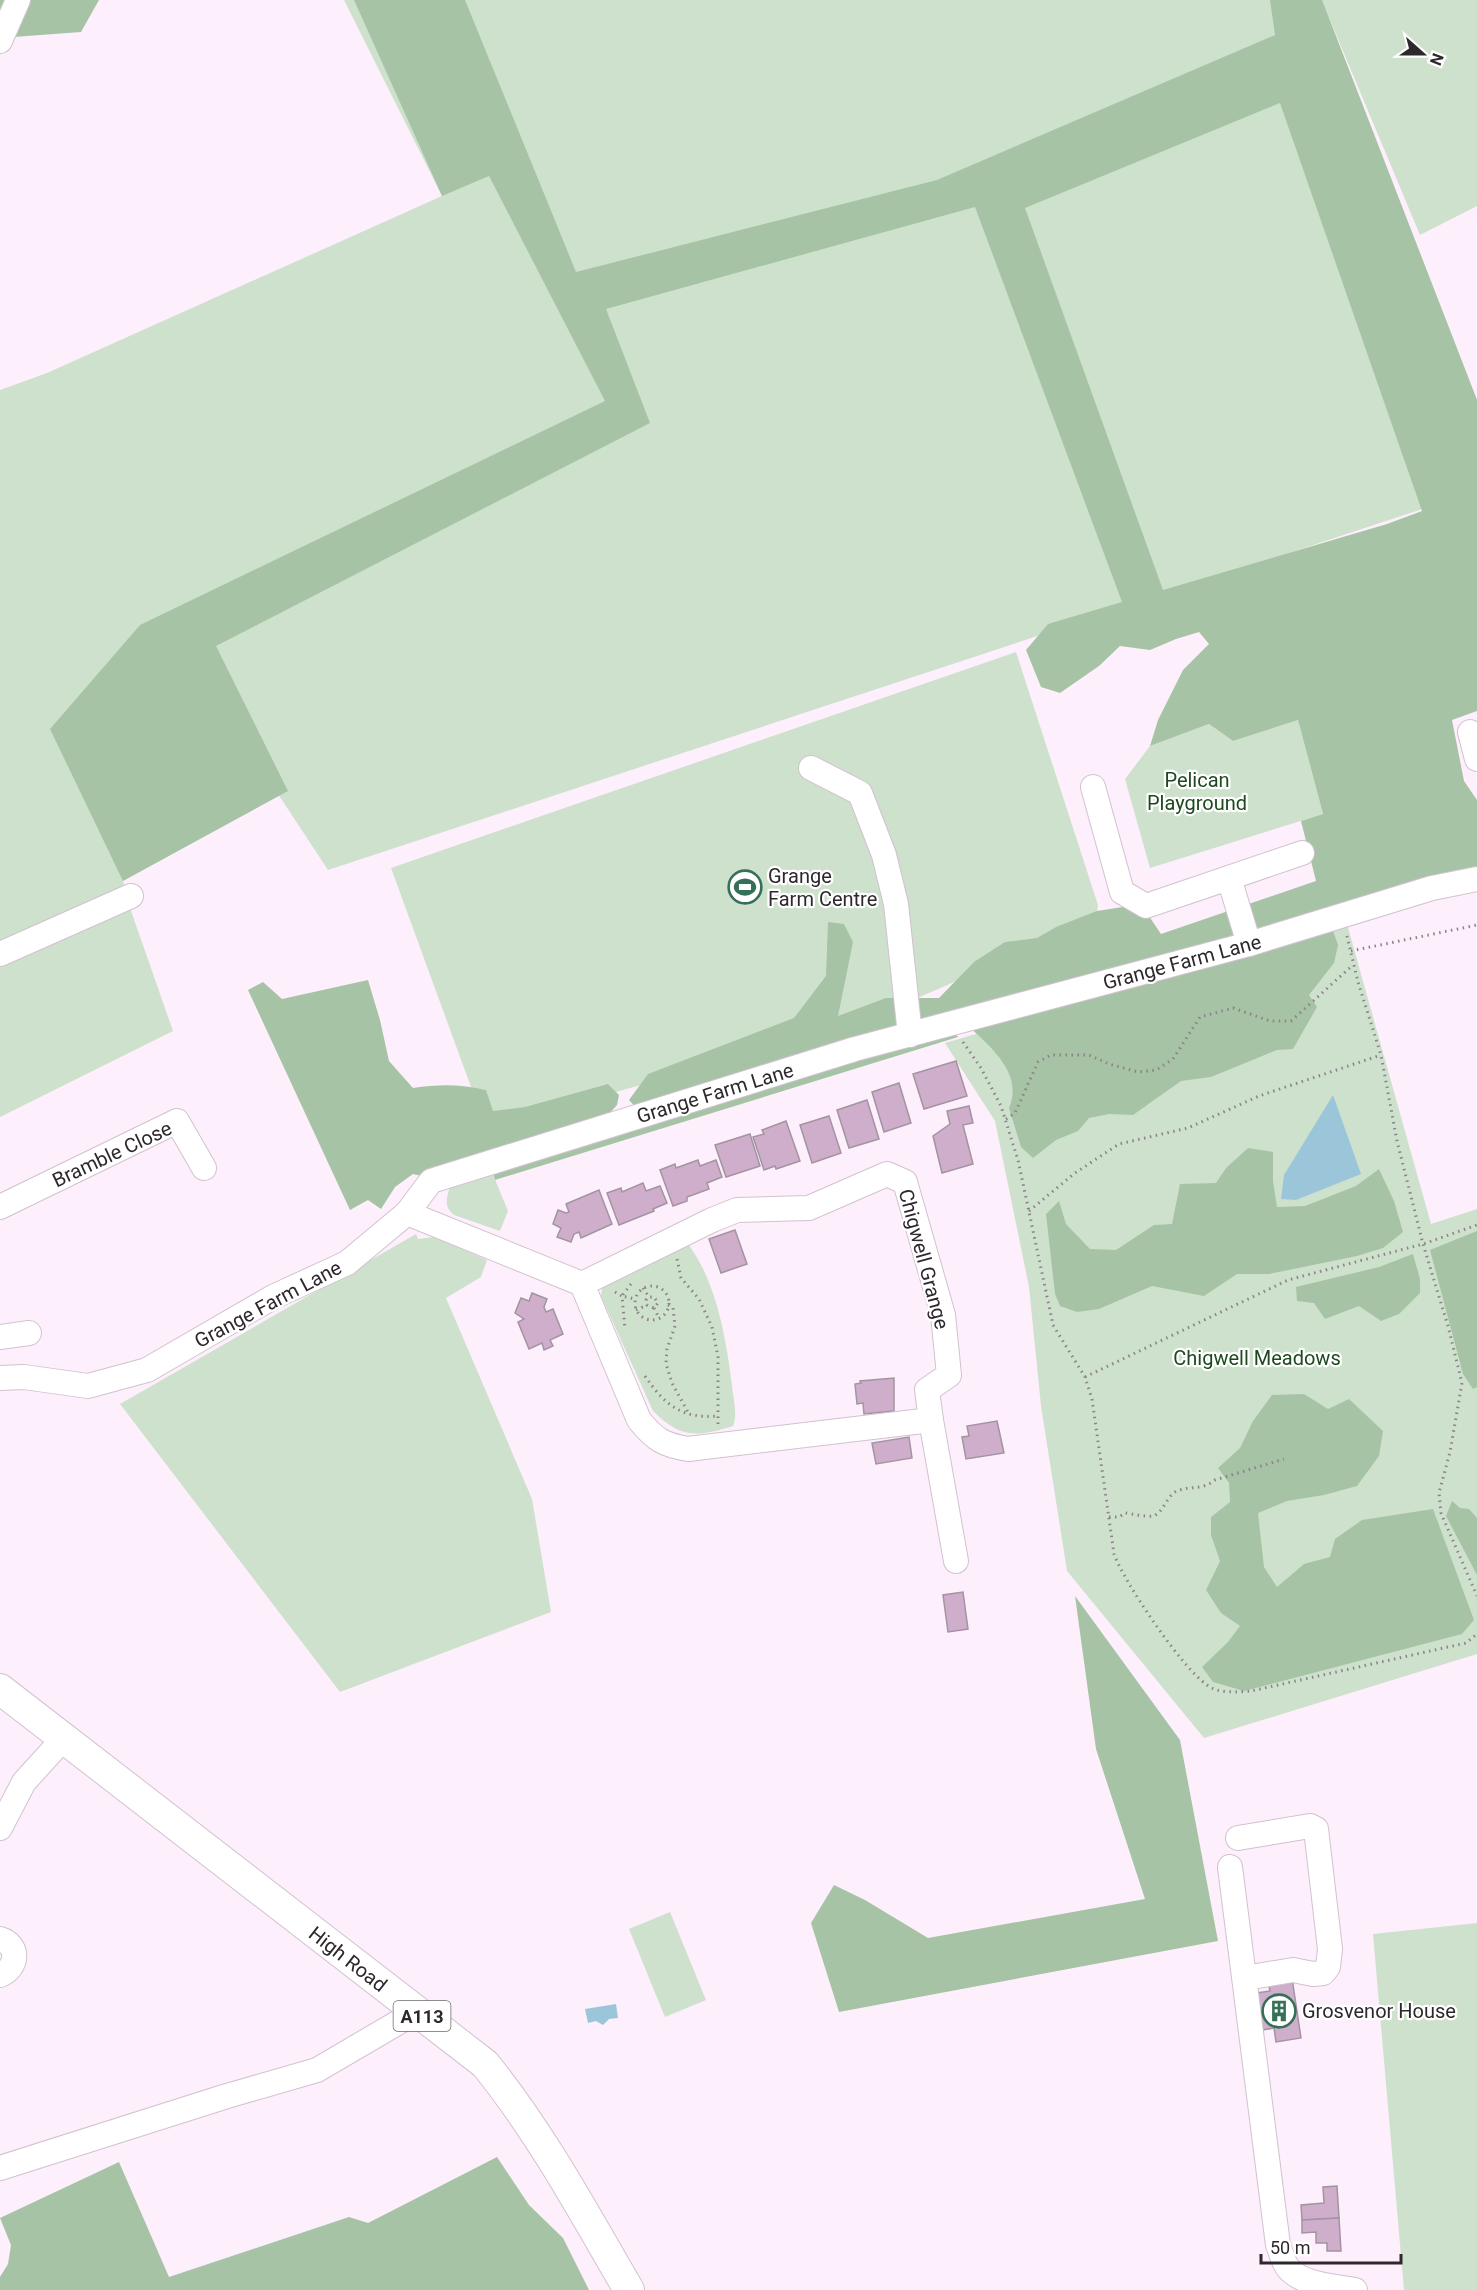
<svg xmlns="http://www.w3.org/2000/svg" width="1477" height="2290" viewBox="0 0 1477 2290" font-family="Roboto,sans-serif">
<rect width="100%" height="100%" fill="#feeffc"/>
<g fill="#cee1cd">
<polygon points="344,0 1477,0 1477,206 1420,235 1325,8 1477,400 1477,491 328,870 278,794 123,881 130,908 173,1031 0,1117 0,390 47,373 442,196"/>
<polygon points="1016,652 1098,905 1097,911 1099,919 853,1026 486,1128 391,868"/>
<polygon points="1298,720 1323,814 1150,868 1125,779 1150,746 1209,724 1233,741"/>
<polygon points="1347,924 1431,1224 1477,1209 1477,1654 1204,1738 1067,1571 1041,1406 1029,1287 995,1121 945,1043"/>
<path d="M 489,1165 L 508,1211 L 500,1231 L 454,1215 C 444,1207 446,1199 450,1187 Z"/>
<polygon points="416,1234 418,1239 435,1237 487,1260 481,1277 446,1298 532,1499 551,1612 340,1692 120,1404"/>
<path d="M 685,1240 C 716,1278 726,1338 732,1385 C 733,1399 738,1414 733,1426 C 697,1437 681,1439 653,1411 L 601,1296 L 603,1282 Z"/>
<polygon points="670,1912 706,2000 665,2017 629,1929"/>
<polygon points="1477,1923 1477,2290 1404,2290 1373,1934"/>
</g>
<g fill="#a6c4a5" fill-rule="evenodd">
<polygon points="0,0 99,0 81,32 0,38"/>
<path d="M 354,0 L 465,0 L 576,272 L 937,180 L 1275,35 L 1270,0 L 1322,0 L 1477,400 L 1477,711 L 1452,720 L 1464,781 L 1477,800 L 1477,872 L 639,1111 L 629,1100 L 648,1074 L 794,1018 L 826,976 L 828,922 L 844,924 L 853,942 L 838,1016 L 886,998 L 939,998 L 974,962 L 1005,942 L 1037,938 L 1056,927 L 1097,911 L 1129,906 L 1147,913 L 1161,934 L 1316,881 L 1301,821 L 1323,814 L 1298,720 L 1233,741 L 1209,724 L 1150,746 L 1158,720 L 1183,670 L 1209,644 L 1199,632 L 1176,639 L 1150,650 L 1120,646 L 1099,666 L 1060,693 L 1041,687 L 1026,650 L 1048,624 L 1122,602 L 975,207 L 606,309 L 650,423 L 216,646 L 288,791 L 123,881 L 50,729 L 140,625 L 605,401 L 489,176 L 442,196 ZM 1280,103 L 1422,511 L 1387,524 L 1163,590 L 1025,208 Z"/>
<path d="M 1331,925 L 1338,945 L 1334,963 L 1309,995 L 1317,1007 L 1293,1049 L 1277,1050 L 1211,1077 L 1181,1081 L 1133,1115 L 1109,1114 L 1089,1118 L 1078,1131 L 1056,1140 L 1033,1158 L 1021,1147 L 1009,1108 C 1024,1074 990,1046 967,1025 Z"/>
<path d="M 368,980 L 380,1020 L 389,1061 L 413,1088 C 439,1084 461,1084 486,1090 L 493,1111 L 525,1107 L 608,1084 L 619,1095 L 617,1105 L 599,1125 L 426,1177 L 413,1174 L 395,1187 L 381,1209 L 368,1200 L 350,1210 L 248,990 L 263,982 L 282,999 Z"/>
<polygon points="950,1027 958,1037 495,1180 491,1164"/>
<polygon points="1248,1148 1273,1152 1273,1181 1277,1207 1305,1206 1356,1186 1379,1169 1394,1201 1403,1232 1383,1248 1357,1256 1269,1274 1237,1274 1204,1296 1152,1286 1099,1309 1077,1312 1060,1306 1055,1294 1046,1214 1059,1201 1066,1224 1090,1249 1116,1250 1154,1225 1172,1224 1180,1184 1216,1183 1226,1168"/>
<polygon points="1477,1231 1477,1387 1473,1389 1463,1374 1430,1250"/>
<polygon points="1413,1254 1420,1279 1420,1293 1399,1314 1381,1321 1359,1306 1325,1319 1314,1303 1297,1301 1296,1287 1379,1267"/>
<polygon points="1304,1394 1328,1409 1349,1399 1383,1431 1379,1456 1357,1486 1324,1495 1287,1501 1258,1513 1264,1567 1277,1587 1304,1564 1330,1557 1335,1539 1362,1520 1433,1509 1474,1620 1462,1634 1244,1691 1213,1682 1202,1667 1228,1642 1240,1626 1221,1613 1206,1590 1220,1561 1211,1535 1211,1517 1230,1502 1229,1483 1218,1468 1240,1448 1253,1421 1272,1395"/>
<polygon points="1452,1501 1460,1508 1469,1509 1477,1518 1477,1575 1446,1516"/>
<polygon points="1075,1596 1180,1740 1218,1941 839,2012 811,1923 834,1885 865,1900 928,1938 1145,1899 1096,1749"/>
<polygon points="497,2157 529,2205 563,2238 589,2290 0,2290 0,2277 8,2264 11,2245 0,2218 119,2162 169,2277 349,2217 368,2223"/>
</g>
<g fill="#9bc6da">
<polygon points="1333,1095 1361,1174 1296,1200 1281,1199 1284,1175"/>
<polygon points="616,2004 618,2018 609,2019 603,2025 596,2021 588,2023 585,2009"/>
</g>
<g fill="#ceaecb" stroke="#a294a1" stroke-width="1.5">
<polygon points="956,1061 967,1096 924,1109 913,1074"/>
<polygon points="899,1083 911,1123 884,1132 872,1092"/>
<polygon points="867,1100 879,1139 849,1148 837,1110"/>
<polygon points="969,1106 973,1123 963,1125 973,1164 942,1173 933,1136 950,1124 947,1111"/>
<polygon points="829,1116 841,1153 812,1163 800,1125"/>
<polygon points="786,1121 800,1161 776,1169 775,1166 764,1170 753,1137 764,1134 762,1130"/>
<polygon points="750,1134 760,1166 726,1177 715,1145"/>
<polygon points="698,1160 700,1166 716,1160 722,1177 707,1183 709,1189 687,1197 687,1201 673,1206 660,1170 675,1164 676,1168"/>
<polygon points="643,1183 646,1191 660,1186 667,1203 653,1209 654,1211 619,1225 607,1193 621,1188 622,1192"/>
<polygon points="599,1190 612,1224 581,1238 579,1232 574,1234 571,1242 557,1237 561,1228 553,1224 558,1210 566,1213 569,1212 566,1204"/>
<polygon points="735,1230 747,1264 721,1273 709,1239"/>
<polygon points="532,1293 547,1299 544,1307 546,1312 553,1309 563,1334 550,1340 553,1346 544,1350 542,1343 529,1349 518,1322 524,1319 515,1313 521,1298 529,1301"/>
<polygon points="894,1378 894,1411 864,1414 863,1403 857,1404 855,1384 861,1383 860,1381"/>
<polygon points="997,1421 1004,1453 966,1459 962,1437 969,1436 967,1426"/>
<polygon points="909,1437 912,1458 876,1464 872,1443"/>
<polygon points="963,1592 968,1629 948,1632 943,1595"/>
<polygon points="1292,1978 1301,2038 1276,2042 1274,2028 1263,2030 1257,1993 1270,1991 1268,1982"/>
<polygon points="1337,2186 1339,2218 1302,2220 1301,2205 1324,2203 1323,2187"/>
<polygon points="1339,2218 1341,2251 1327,2251 1327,2243 1316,2243 1316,2232 1302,2233 1302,2220"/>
</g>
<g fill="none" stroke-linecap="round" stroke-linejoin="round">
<g stroke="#d1c2cf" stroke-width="26">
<g id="minor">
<polyline points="0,41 18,0"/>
<polyline points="1470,732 1477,759"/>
<polyline points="811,768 860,793 884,855 896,904 910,1035"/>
<polyline points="1093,787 1122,892 1146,906 1302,853"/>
<polyline points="1229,878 1249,944"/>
<polyline points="0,954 131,896"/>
<polyline points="0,1207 177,1121 204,1168"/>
<path d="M 407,1213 L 582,1284 L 639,1420 C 655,1440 664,1445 688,1449 L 931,1420 L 927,1390 L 949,1375 L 943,1315 L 905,1182 L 887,1174 L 809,1208 L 737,1210 L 712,1220 L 582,1284"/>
<polyline points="0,1337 29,1333"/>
<polyline points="0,1378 24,1377 88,1386 147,1370 273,1297 347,1263 407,1213 431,1181 855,1049 1249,944 1432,888 1477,879"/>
<polyline points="931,1420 956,1561"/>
<polyline points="0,1828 24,1782 64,1738"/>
<polyline points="1238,1838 1310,1826 1316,1829 1330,1949 1328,1967 1323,1973 1313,1974 1293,1970 1245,1978"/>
<path d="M 1230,1867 L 1278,2245 C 1281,2252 1283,2262 1288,2268 C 1302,2285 1334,2286 1355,2290"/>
<path d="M 0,1939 C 20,1945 18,1968 0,1975"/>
<polyline points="0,2168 227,2096 317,2070 416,2012"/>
</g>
</g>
<g stroke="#d1c2cf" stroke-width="32">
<path id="major" d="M 0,1689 L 485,2064 C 541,2133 584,2213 629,2290"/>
</g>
<g stroke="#8c828a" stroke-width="3" stroke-dasharray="1.5 4.5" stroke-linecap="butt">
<polyline points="1347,936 1358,982 1381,1055 1397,1141 1423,1244 1448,1326 1462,1383 1450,1452 1439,1493 1441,1513 1477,1596"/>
<polyline points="1351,951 1477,925"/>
<path d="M 963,1042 L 981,1068 L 1001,1106 L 1018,1160 L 1053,1325 L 1085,1377 L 1092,1399 L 1114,1554 C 1124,1582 1182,1668 1207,1685 C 1218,1694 1238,1692 1251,1691 L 1466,1643 L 1477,1634"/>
<polyline points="1006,1119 1015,1113 1038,1062 1051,1055 1089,1055 1109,1064 1138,1072 1156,1070 1173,1059 1200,1017 1233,1008 1270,1021 1291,1021 1353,965"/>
<polyline points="1029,1211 1075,1173 1119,1144 1188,1128 1259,1096 1381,1055"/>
<polyline points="677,1259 681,1278 699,1299 712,1327 718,1357 718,1425"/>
<polyline points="631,1284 622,1296 635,1299"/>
<circle cx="652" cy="1303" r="17"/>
<polyline points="643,1288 649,1297 654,1297 658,1303 654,1308 647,1305 646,1300 649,1297"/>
<polyline points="615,1292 622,1296 625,1329"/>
<polyline points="668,1305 673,1308 675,1326 667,1349 666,1364 672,1383 689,1414"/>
<polyline points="654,1308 659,1318"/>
<polyline points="636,1310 647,1305"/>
<path d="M 645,1376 C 664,1404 681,1419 717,1416"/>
<polyline points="1085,1377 1288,1280 1423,1244 1477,1225"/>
<path d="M 1109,1517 L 1119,1517 L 1125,1513 C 1133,1514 1145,1517 1153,1516 C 1163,1513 1166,1498 1175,1492 C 1188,1485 1202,1491 1215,1480 L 1284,1459"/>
</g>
<use href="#minor" stroke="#fff" stroke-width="24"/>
<use href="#major" stroke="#fff" stroke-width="30"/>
</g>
<defs>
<g id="stadium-ring" transform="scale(1.725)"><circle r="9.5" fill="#fff" stroke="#367058" stroke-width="1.5"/><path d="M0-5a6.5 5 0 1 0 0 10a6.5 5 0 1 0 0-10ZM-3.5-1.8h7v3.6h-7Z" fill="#367058"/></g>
<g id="building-ring" transform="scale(1.725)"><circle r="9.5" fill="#fff" stroke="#367058" stroke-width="1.5"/><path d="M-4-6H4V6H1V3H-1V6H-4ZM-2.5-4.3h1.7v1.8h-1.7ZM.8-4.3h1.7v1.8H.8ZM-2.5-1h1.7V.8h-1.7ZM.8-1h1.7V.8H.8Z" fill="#367058"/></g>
</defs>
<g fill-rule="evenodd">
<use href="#stadium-ring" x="745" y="887"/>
<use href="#building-ring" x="1279" y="2011"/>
</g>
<g text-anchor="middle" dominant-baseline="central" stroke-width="4.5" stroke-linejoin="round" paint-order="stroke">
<rect fill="#fff" stroke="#6d686c" stroke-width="1.5" x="393.5" y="2001" width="57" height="30" rx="4.5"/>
<g font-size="18" font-weight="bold" fill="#2e282d">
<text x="422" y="2016">A113</text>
</g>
<g font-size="20" fill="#1e491f" stroke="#fff">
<text x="1197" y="780">Pelican<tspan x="1197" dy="23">Playground</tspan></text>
<text x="1257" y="1358">Chigwell Meadows</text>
</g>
<g font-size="20" fill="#2e282d" stroke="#fff" text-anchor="start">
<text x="768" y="876">Grange<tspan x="768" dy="23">Farm Centre</tspan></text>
<text x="1302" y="2011">Grosvenor House</text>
</g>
<g font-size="20" fill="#2e282d" stroke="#fff">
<text transform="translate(1182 962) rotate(-15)">Grange Farm Lane</text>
<text transform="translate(715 1093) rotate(-17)">Grange Farm Lane</text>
<text transform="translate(112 1154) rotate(-25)">Bramble Close</text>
<text transform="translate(924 1259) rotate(75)">Chigwell Grange</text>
<text transform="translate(268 1304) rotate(-28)">Grange Farm Lane</text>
<text transform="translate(348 1959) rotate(38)">High Road</text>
</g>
</g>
<g transform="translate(1423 54) rotate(111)" stroke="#ffffff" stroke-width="4.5" paint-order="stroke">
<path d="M0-4.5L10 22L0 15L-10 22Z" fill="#2e282d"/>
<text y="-9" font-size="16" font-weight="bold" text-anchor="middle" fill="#2e282d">N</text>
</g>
<path d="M1261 2254v9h140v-9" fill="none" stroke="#2e282d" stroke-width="3"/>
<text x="1270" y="2254" font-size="18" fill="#2e282d" stroke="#ffffff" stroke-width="4.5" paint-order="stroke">50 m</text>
</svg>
